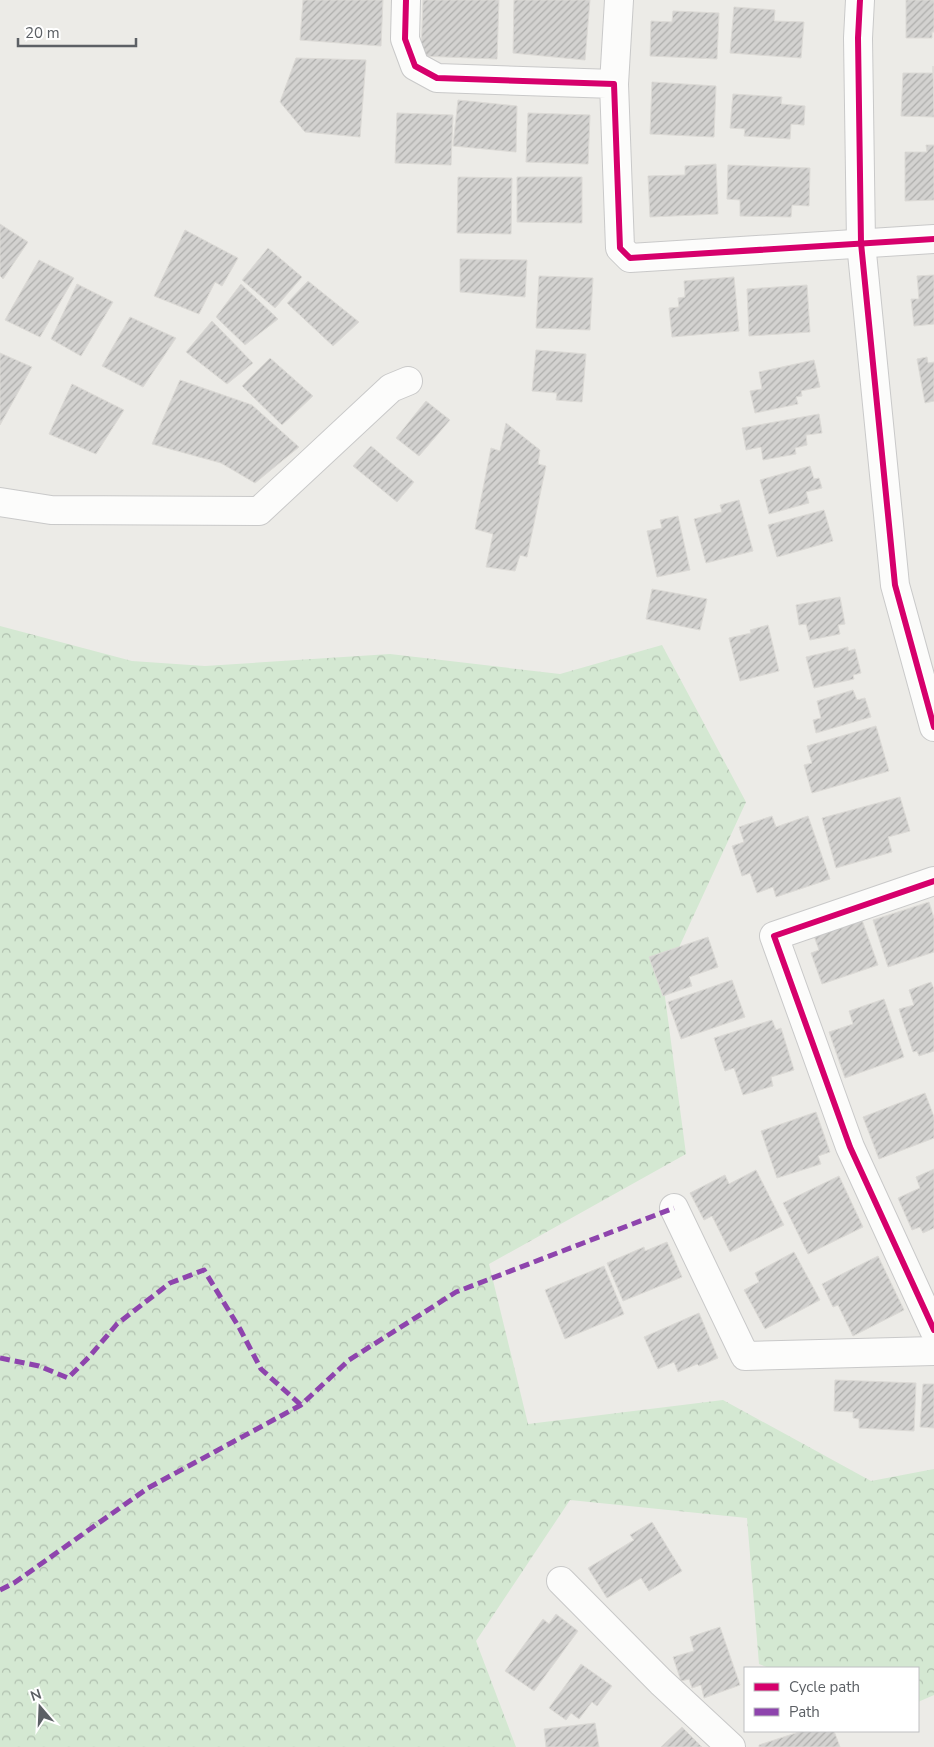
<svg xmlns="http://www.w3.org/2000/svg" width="934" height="1747" viewBox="0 0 934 1747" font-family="'Nunito Sans',sans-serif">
<defs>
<pattern id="forest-crowns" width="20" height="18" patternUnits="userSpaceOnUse" patternTransform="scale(1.25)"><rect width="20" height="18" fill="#d4e8d2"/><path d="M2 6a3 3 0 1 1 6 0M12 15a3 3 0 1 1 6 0" fill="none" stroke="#afbfae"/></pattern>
<pattern id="building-hatch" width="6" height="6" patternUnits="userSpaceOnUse" patternTransform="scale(1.25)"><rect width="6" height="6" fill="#d3d2d0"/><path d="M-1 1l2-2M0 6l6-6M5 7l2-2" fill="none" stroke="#aeaeac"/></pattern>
</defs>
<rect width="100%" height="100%" fill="#ecebe7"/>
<polygon fill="url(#forest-crowns)" points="0,626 132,661 205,666 390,654 560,674 662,645 746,802 663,982 686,1154 489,1264 528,1424 723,1400 871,1481 934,1469 934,1695 918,1702 918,1668 769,1668 759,1664 747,1518 570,1500 476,1641 516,1747 0,1747"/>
<g fill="url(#building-hatch)" stroke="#dcdad6">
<polygon points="303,0 383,0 381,46 300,40"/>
<polygon points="423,0 499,0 497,59 421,56"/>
<polygon points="514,0 590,0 585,60 513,53"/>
<polygon points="906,0 934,0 934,32 932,32 932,38 906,38"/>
<polygon points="734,7 775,10 774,21 804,22 801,58 730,53"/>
<polygon points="673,11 719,13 717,59 650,56 651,21 672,22"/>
<polygon points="296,58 366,60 360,137 305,132 280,102"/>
<polygon points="933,66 934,117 901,116 903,73 933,73"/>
<polygon points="652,82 716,86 714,137 650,134"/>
<polygon points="733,94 782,97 781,104 805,106 804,125 791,124 790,139 744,136 745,129 730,128"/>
<polygon points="458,100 517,106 516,152 453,146"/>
<polygon points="397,113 453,115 451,165 395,163"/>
<polygon points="528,113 590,115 588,164 526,162"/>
<polygon points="926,145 934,145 934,200 905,201 905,152 927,152"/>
<polygon points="716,164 718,214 650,217 648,176 685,175 685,166"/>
<polygon points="728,165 810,168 809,206 792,205 791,217 740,216 740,200 727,199"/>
<polygon points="458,177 512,178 511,234 457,233"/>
<polygon points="517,177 582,177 582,223 517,222"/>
<polygon points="0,224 28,242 3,279 0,276"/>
<polygon points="185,230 238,258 222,286 215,282 199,314 154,296"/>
<polygon points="268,248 302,277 275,308 242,280"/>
<polygon points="460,259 527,260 525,297 460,292"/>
<polygon points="39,260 74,278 40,337 5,320"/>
<polygon points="934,275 934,324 914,326 911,299 919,299 917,276"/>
<polygon points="539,276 593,278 590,330 536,328"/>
<polygon points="734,277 739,331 672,337 669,308 679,307 678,298 685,297 684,281"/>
<polygon points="308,281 359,322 333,346 287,303"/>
<polygon points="77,284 113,302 81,356 51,339"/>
<polygon points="241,284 278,319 245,345 216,317"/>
<polygon points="807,285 810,332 749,336 747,289"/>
<polygon points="130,317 176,338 143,387 102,366"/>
<polygon points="212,321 253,363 227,384 186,352"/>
<polygon points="536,350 586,354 582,402 556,400 557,393 532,391"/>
<polygon points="0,353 32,367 0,425"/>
<polygon points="927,357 928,363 934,362 934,401 925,403 917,359"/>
<polygon points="270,358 313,396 282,425 242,386"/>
<polygon points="814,360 820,387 801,391 802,396 796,397 798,404 755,413 750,391 762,389 759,372"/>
<polygon points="180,380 252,405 299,447 255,483 221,463 152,444"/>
<polygon points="72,384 124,410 96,454 49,434"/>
<polygon points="426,401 450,420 419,456 396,438"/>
<polygon points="819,414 822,433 806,435 807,445 795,448 796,454 763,460 761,447 746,450 742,428"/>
<polygon points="506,423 540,450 538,464 546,466 527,557 520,555 515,571 486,567 493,534 475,529 491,448 500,451"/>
<polygon points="371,446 414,482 397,502 353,466"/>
<polygon points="810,466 814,479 819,478 822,488 806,492 809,503 769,514 760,480"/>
<polygon points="739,500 753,551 706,563 694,519 722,512 720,505"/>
<polygon points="824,510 833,541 777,557 768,525"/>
<polygon points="678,516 690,570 657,577 647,531 662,528 660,520"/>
<polygon points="652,589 707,599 700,630 646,619"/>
<polygon points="840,597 845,624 838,625 840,634 810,640 806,624 799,625 796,605"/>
<polygon points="768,625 779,671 740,681 729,638 751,633 750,630"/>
<polygon points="848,647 848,651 855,649 861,673 853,675 854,679 814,688 806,657"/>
<polygon points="853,690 857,700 865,698 871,717 816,733 813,720 821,718 817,701"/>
<polygon points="876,726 889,771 812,793 804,765 812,763 807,746"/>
<polygon points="900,797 910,831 888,837 892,852 836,868 822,818"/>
<polygon points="772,816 776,827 808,816 830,879 776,897 773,887 757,893 750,873 742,876 732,846 744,842 739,827"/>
<polygon points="929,902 934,918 934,952 888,967 873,920"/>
<polygon points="862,920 878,965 822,984 811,953 819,950 814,936"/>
<polygon points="708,937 718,967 689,977 692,986 663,996 649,957"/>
<polygon points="732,980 745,1017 681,1039 668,1002"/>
<polygon points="931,982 934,989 934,1051 919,1056 917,1051 913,1052 899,1009 914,1005 909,990"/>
<polygon points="884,999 904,1057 845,1078 829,1032 853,1024 849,1011"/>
<polygon points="772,1020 776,1030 781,1028 794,1070 771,1077 773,1086 743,1095 734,1068 725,1071 714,1038"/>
<polygon points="925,1093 934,1117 934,1138 879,1159 863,1117"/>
<polygon points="816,1112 830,1152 818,1156 821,1164 777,1178 761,1131"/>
<polygon points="934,1169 934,1228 923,1233 920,1227 912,1230 898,1198 920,1188 916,1177"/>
<polygon points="756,1170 784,1225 730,1252 712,1216 704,1220 690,1193 725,1175 729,1184"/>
<polygon points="839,1176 863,1227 808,1254 783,1203"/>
<polygon points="667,1242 682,1277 623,1301 607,1263 644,1247 645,1251"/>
<polygon points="794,1252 820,1300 765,1329 744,1290 759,1282 755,1273"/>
<polygon points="878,1256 904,1310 853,1336 838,1305 833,1307 822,1284"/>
<polygon points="604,1266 624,1314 565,1339 545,1290"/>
<polygon points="699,1313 718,1358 699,1366 697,1364 678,1372 674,1362 658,1369 644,1337"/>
<polygon points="835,1380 916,1383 914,1431 859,1428 859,1419 853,1418 853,1412 834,1411"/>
<polygon points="923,1384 934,1384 934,1428 920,1427"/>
<polygon points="652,1522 682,1571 649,1591 641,1578 607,1598 588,1568 634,1540 630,1535"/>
<polygon points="556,1614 578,1631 534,1691 505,1671 543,1619 549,1624"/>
<polygon points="720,1627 740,1685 704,1698 701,1685 692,1688 689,1679 681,1681 673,1657 694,1651 690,1637"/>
<polygon points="581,1664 612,1686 597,1706 592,1702 579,1719 571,1713 566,1720 549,1708"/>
<polygon points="595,1723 599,1747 546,1747 544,1729"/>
<polygon points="682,1727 702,1747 661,1747"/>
<polygon points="802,1731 834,1731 840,1747 759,1747 759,1745"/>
</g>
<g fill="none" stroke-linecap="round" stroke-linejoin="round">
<g stroke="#c9c9c9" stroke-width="30">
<g id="minor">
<polyline points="406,0 405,39 415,66 437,78 614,84 620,248 630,258 934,239"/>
<polyline points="614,84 619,0"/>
<polyline points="0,502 51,510 259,511 391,388 408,381"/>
<polyline points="934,881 774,936 850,1147 934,1330"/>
<polyline points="674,1208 745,1356 934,1351"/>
<polyline points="561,1581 661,1682 731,1747"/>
</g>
</g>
<g stroke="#c9c9c9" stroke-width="30">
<polyline id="tertiary" points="860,0 858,38 861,243 895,585 934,727"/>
</g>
<use href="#minor" stroke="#fcfcfb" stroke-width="28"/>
<use href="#tertiary" stroke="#fcfcfb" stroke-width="28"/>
<g stroke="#8e44ad" stroke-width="5" stroke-dasharray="10 5" stroke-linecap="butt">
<polyline points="0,1358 39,1366 68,1378 89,1357 117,1324 170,1283 204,1270 240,1329 261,1369 301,1405"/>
<polyline points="0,1590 14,1583 148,1488 301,1405 349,1360 456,1292 674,1208"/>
</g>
<g stroke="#fff" stroke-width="9">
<g id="cycleway">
<polyline points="406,0 405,39 415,66 437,78 614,84 620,248 630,258 934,239"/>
<polyline points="860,0 858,38 861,243 895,585 934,727"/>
<polyline points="934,881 774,936 850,1147 934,1330"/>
</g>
</g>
<use href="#cycleway" stroke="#d6006c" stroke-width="6"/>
</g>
<rect x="744" y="1667" width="175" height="65" fill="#ffffff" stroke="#bebfc1"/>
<rect x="754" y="1683" width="25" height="8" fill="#d6006c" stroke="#bebfc1"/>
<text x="789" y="1692" font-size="15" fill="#5c6065">Cycle path</text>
<rect x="754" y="1708" width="25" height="8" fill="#8e44ad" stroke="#bebfc1"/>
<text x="789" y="1717" font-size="15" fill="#5c6065">Path</text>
<g transform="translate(40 1707) rotate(341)" stroke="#ffffff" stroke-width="4" paint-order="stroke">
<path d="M0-4L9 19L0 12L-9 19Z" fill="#5c6065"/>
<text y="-8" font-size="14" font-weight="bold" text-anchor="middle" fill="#5c6065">N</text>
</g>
<path d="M18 38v8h118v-8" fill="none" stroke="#5c6065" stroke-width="2.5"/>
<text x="25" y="38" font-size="15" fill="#5c6065" stroke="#ffffff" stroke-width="4" paint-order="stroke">20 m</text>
</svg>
